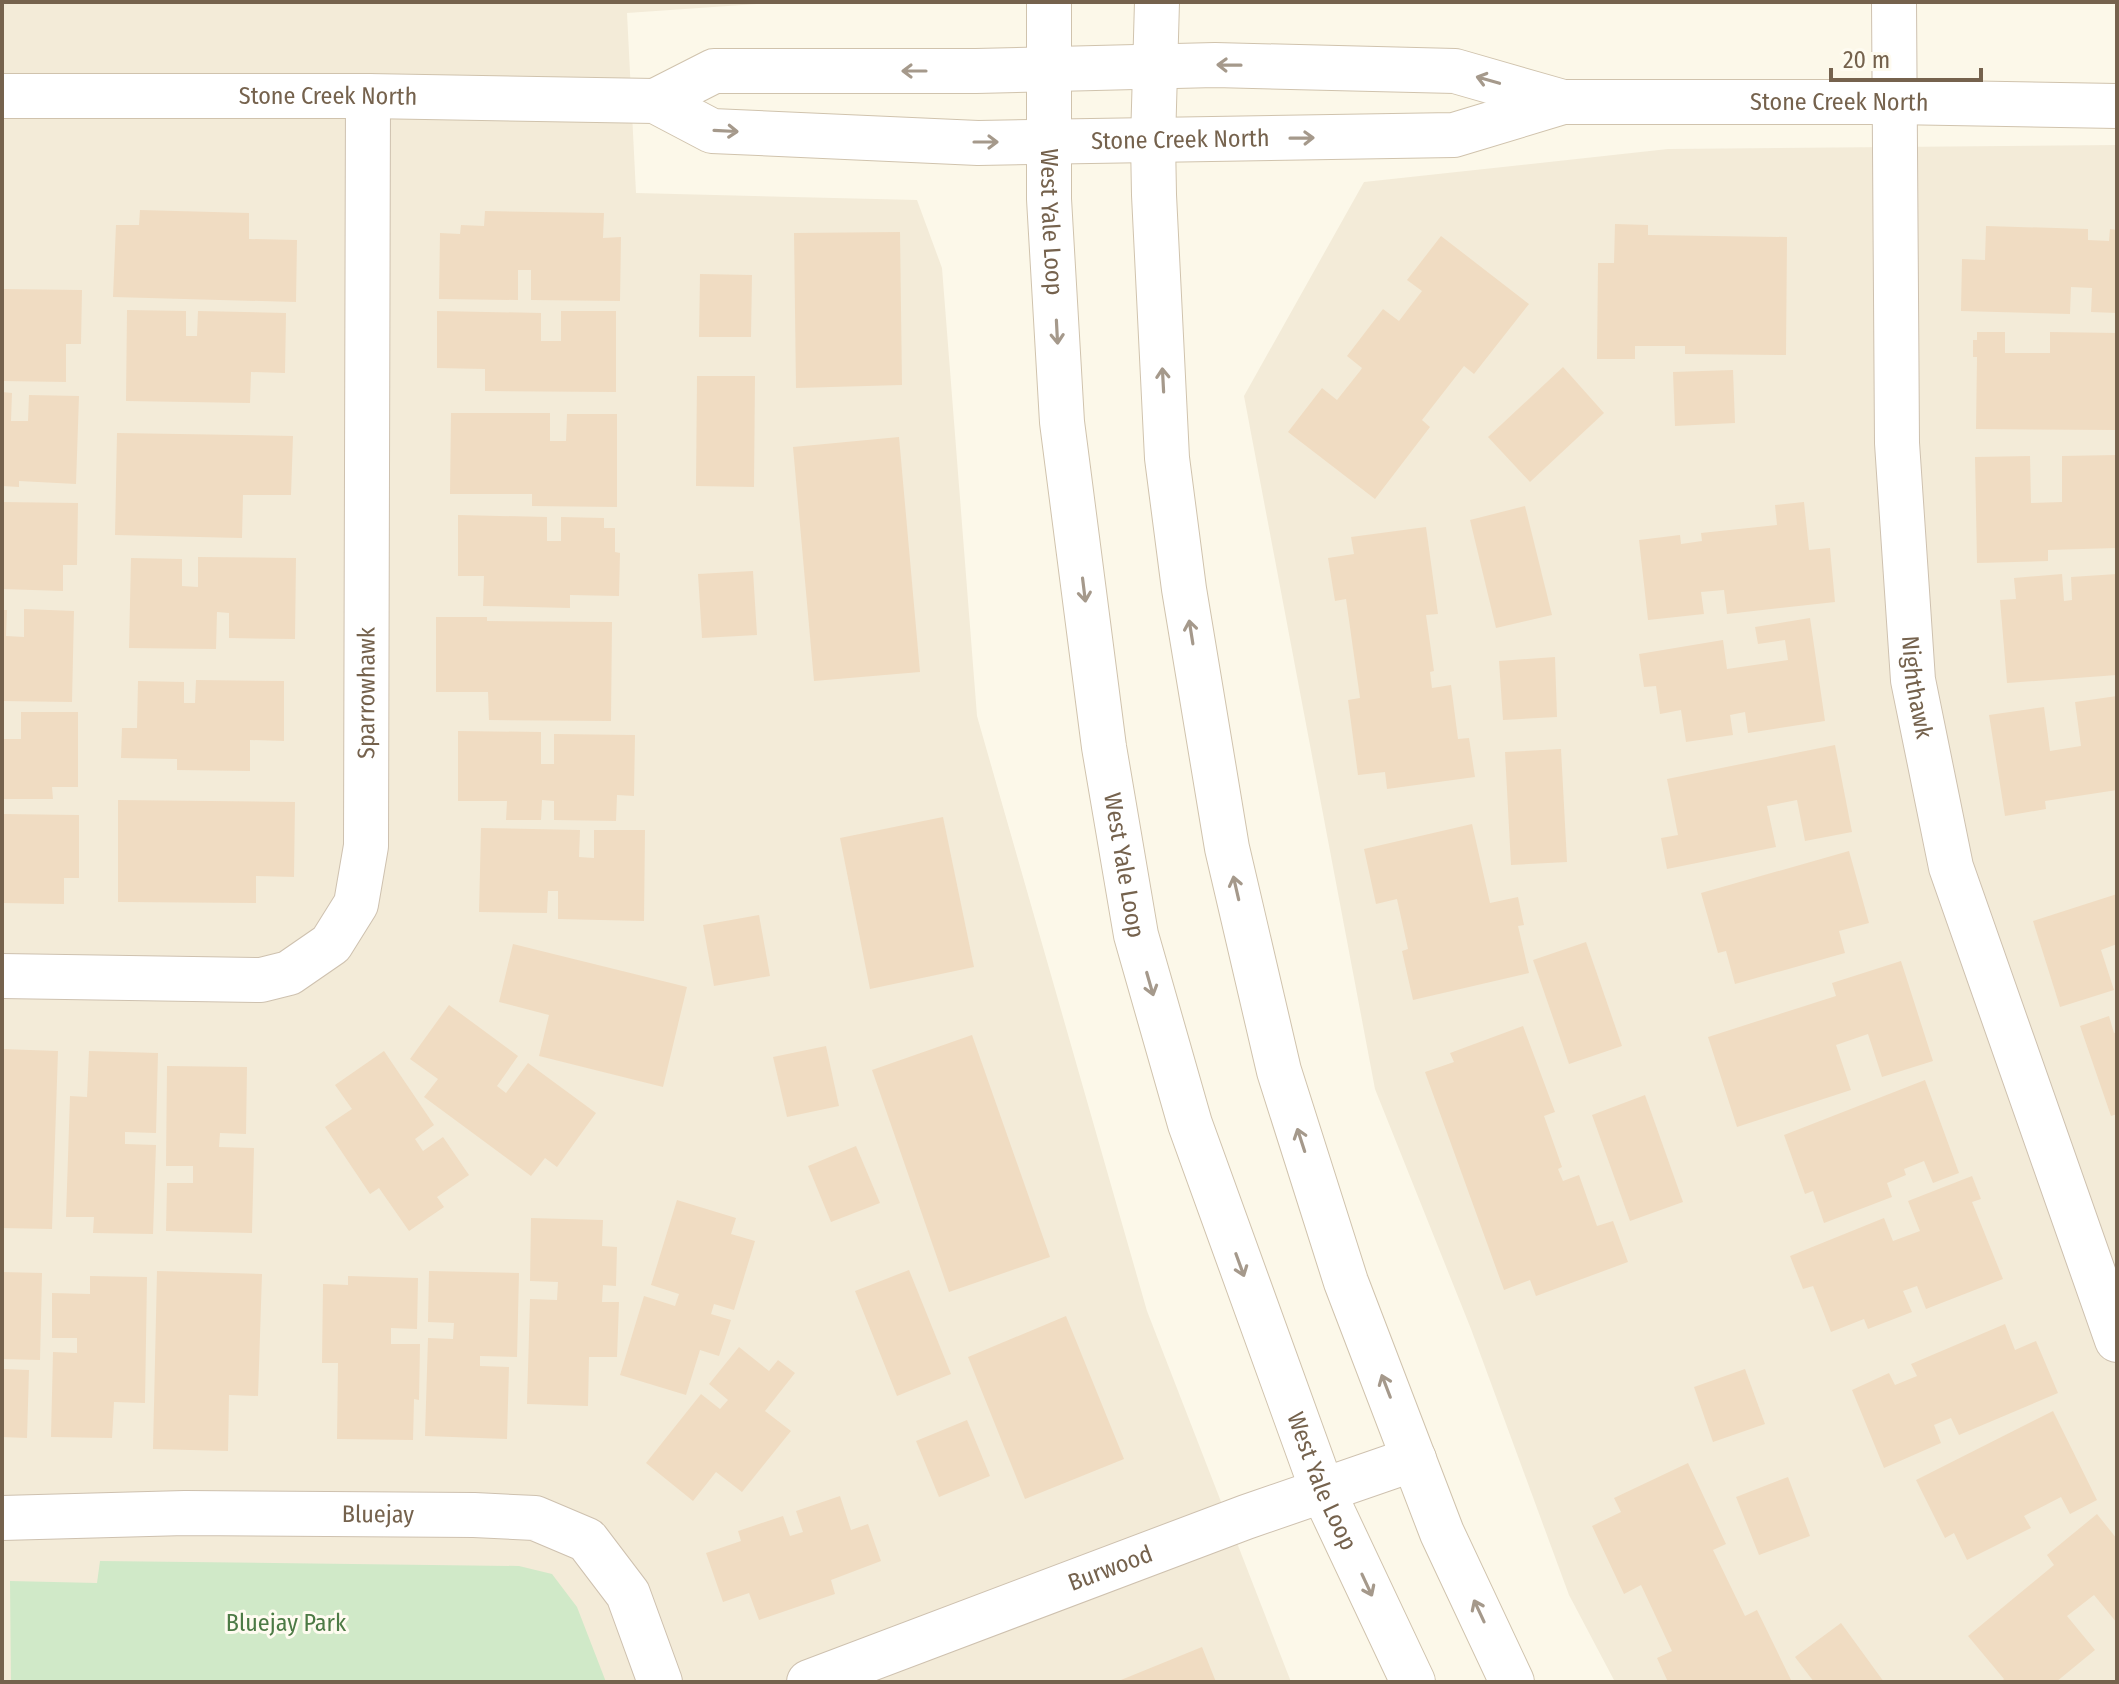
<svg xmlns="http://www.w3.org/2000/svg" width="2119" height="1684" viewBox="0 0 2119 1684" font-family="'Fira Sans Condensed',sans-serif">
<rect width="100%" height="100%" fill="#fcf8e9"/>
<g fill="#f3ebd8">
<polygon points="2,2 787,2 627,13 636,193 917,200 942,268 977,716 1147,1311 1291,1682 2,1682"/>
<polygon points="2117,145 2117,1682 1615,1682 1569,1595 1471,1329 1375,1089 1244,396 1364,182 1668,149"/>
</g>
<polygon fill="#d0e9c8" points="100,1561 519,1566 552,1574 577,1607 606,1682 11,1682 10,1581 97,1583"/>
<g fill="#f0dcc2">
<polygon points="140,210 249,213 249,239 297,240 296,302 113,297 116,225 139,225"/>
<polygon points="485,211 604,213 603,238 621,237 620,301 531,300 531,270 518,270 518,300 439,299 440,233 460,234 461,225 484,226"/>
<polygon points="1615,224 1648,225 1648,235 1787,237 1786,355 1685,354 1685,346 1635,346 1635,359 1597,359 1598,263 1614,263"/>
<polygon points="1986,226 2088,229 2088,240 2109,241 2110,229 2117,230 2117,313 2091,312 2092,288 2071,287 2070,314 1961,311 1962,259 1985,260"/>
<polygon points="900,232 902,385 796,388 794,233"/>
<polygon points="1441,236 1529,304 1474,374 1464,366 1422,420 1430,427 1375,499 1288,432 1322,388 1337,400 1360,371 1362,368 1347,356 1383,309 1399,321 1422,291 1407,280"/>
<polygon points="700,274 752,275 751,337 699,337"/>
<polygon points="2,289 82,290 81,344 66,344 66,382 2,381"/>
<polygon points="127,310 186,311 186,336 197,336 198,311 286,313 285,373 251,372 250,403 126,401"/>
<polygon points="437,311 541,313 541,341 561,341 561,311 616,311 616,392 485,391 485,369 437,368"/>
<polygon points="1977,332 2005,332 2005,353 2050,353 2050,332 2117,333 2117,430 1976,429 1977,357 1973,357 1973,340 1977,340"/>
<polygon points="1563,367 1604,413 1530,482 1488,437"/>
<polygon points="1733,370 1735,423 1675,426 1673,372"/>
<polygon points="697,376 755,376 754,487 696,486"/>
<polygon points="2,392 12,393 11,421 28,421 29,395 79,396 76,484 19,481 19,487 2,486"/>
<polygon points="451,413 550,413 550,441 566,441 567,414 617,414 617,507 532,506 532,494 450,494"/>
<polygon points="117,433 293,436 291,495 243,495 242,538 115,535"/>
<polygon points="899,437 920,672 814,681 793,447"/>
<polygon points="2117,455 2117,548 2048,550 2048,561 1977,563 1975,457 2030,456 2031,503 2062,502 2062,456"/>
<polygon points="2,502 78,503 77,565 63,565 63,591 2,589"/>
<polygon points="1804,502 1809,550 1830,548 1835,602 1727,614 1724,590 1701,592 1704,614 1648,620 1639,540 1680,535 1681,544 1702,541 1701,533 1777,525 1775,505"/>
<polygon points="1525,506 1552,615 1496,628 1470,520"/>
<polygon points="458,515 547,517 547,541 561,541 561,517 604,518 604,528 615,528 615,552 620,553 619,596 570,595 570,608 483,606 484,576 458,576"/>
<polygon points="1426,527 1438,614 1426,615 1434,671 1430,672 1432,688 1451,685 1458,739 1469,738 1475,777 1387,789 1385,772 1358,775 1348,700 1360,698 1346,599 1335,601 1328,558 1354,554 1351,537"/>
<polygon points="198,557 296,558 295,639 229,638 229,613 217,612 216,649 129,648 131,558 182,559 182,586 198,587"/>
<polygon points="753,571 757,635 702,638 698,574"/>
<polygon points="2062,574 2064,601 2072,600 2071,577 2117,574 2117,675 2007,683 2000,600 2016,599 2014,578"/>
<polygon points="24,609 74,611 72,702 2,701 2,610 7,610 6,636 24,637"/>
<polygon points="436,617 487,617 487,621 612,622 611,721 489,720 488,692 436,692"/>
<polygon points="1810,618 1825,721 1748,733 1745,712 1730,715 1733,735 1686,742 1681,710 1660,714 1656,686 1644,687 1639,654 1723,640 1727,669 1788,660 1785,640 1758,644 1755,627"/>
<polygon points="1555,657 1557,717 1503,720 1499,661"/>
<polygon points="196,680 284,681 284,741 250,740 250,771 177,770 177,759 121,758 122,728 137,728 138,681 184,682 184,703 195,703"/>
<polygon points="2117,696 2117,790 2045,801 2046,809 2005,816 1989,715 2044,707 2050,751 2081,746 2075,702"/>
<polygon points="21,712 78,712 78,787 52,787 53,799 2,799 2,739 21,739"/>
<polygon points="458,731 541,732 541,764 554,764 554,734 635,735 634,796 617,795 616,821 554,820 554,801 542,800 541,820 506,820 507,801 458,801"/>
<polygon points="1835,745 1852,832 1805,841 1797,800 1767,806 1776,847 1667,869 1661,838 1678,835 1667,779"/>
<polygon points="1561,749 1567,862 1511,865 1505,752"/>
<polygon points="118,800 295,802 294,877 256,876 256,903 118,902"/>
<polygon points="2,814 79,815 79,878 64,878 64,904 2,903"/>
<polygon points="943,817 974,967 870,989 840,838"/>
<polygon points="1472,824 1490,903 1518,897 1524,925 1518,926 1529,973 1413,1000 1402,951 1408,949 1397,899 1376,904 1364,849"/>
<polygon points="481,828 580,830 579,857 594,858 594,830 645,830 644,921 558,919 558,891 548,891 547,913 479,912"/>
<polygon points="1849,851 1869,923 1839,931 1845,953 1735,984 1726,951 1718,953 1701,893"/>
<polygon points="2117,894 2117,944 2101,950 2114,990 2060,1007 2033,921"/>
<polygon points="759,915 770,976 714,986 703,925"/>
<polygon points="1586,942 1622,1046 1569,1064 1533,960"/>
<polygon points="513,944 687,987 663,1087 539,1056 549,1015 499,1002"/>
<polygon points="1901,961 1933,1061 1882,1077 1868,1034 1836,1045 1851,1090 1737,1127 1708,1037 1836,996 1832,983"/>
<polygon points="449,1005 518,1056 497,1086 506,1093 528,1063 596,1113 557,1167 545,1158 531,1176 424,1097 438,1079 410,1059"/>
<polygon points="2109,1016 2114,1033 2117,1032 2117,1114 2111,1116 2080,1026"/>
<polygon points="1523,1026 1555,1112 1544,1116 1562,1167 1558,1169 1563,1181 1579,1175 1597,1226 1613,1221 1628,1262 1536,1296 1530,1280 1504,1290 1425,1072 1454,1062 1450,1053"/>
<polygon points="972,1035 1050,1257 949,1292 872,1070"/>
<polygon points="826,1046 839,1106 787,1117 773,1057"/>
<polygon points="2,1049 58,1051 52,1229 2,1228"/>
<polygon points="89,1051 158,1053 156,1133 125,1132 125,1144 156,1145 153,1234 93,1233 94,1217 66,1217 70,1096 87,1097"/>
<polygon points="384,1051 434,1125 415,1139 423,1151 443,1137 469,1175 437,1197 444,1207 409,1231 379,1188 370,1194 325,1127 352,1109 335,1085"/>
<polygon points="167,1066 247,1067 246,1134 220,1133 219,1147 254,1148 252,1233 166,1231 167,1183 193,1183 193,1166 166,1166"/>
<polygon points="1925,1080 1959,1173 1933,1183 1924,1161 1904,1169 1906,1175 1887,1183 1892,1197 1824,1223 1813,1191 1805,1194 1784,1135"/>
<polygon points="1645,1095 1683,1202 1630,1221 1592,1115"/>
<polygon points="856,1146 880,1203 831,1222 808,1166"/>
<polygon points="1972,1176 1981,1199 1972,1202 2003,1279 1926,1309 1917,1286 1903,1291 1912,1312 1868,1329 1864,1319 1831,1332 1813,1286 1803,1289 1790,1256 1884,1218 1893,1241 1920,1231 1908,1201"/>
<polygon points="677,1200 736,1218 731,1234 755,1241 734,1310 714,1304 711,1314 731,1320 719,1356 700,1350 686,1395 620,1375 644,1296 675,1306 679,1294 651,1285"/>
<polygon points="531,1218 603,1220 602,1246 617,1247 616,1286 603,1285 602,1302 619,1302 617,1357 589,1357 588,1406 527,1404 530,1299 557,1300 558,1282 530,1281"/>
<polygon points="909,1270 951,1374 897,1396 855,1291"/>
<polygon points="157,1271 262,1274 258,1396 229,1395 228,1451 153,1449"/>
<polygon points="429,1271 519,1273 517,1357 480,1356 480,1366 509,1367 507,1439 425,1436 428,1338 453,1339 454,1323 428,1322"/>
<polygon points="2,1272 42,1273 40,1360 2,1359"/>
<polygon points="90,1276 147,1277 145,1403 114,1402 112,1438 51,1437 53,1352 77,1353 77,1338 52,1338 52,1293 90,1294"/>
<polygon points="348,1276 418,1278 417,1329 391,1328 391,1344 420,1344 419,1400 414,1399 413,1440 337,1439 338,1363 322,1363 323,1284 348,1285"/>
<polygon points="1066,1316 1124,1459 1025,1499 968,1357"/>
<polygon points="2005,1324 2015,1350 2036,1341 2058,1393 1959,1435 1951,1418 1934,1425 1941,1443 1884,1468 1852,1390 1889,1373 1895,1385 1917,1376 1911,1364"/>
<polygon points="739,1347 769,1371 778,1360 795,1373 765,1411 791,1431 742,1492 716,1472 693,1501 646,1463 701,1394 720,1409 728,1400 709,1384"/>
<polygon points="2,1369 29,1370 27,1438 2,1437"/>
<polygon points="1745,1369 1765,1424 1713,1442 1694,1387"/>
<polygon points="2053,1411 2097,1500 2070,1514 2061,1497 2024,1516 2031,1528 1967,1560 1954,1533 1945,1538 1916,1480"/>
<polygon points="967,1420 990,1476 939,1497 916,1441"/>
<polygon points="1688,1463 1726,1544 1713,1550 1745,1616 1757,1610 1792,1682 1668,1682 1657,1658 1672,1651 1641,1585 1624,1594 1592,1526 1621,1512 1614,1498"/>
<polygon points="1788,1477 1810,1536 1759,1555 1736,1497"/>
<polygon points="840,1496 851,1530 868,1524 881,1561 831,1580 835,1594 759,1620 749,1593 723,1602 706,1553 741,1541 738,1531 783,1516 790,1536 803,1532 796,1511"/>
<polygon points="2097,1514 2117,1539 2117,1623 2094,1595 2067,1616 2095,1650 2056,1682 2001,1682 2004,1679 1968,1636 2054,1565 2047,1555"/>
<polygon points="1841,1623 1884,1682 1814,1682 1795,1657"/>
<polygon points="1202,1647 1216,1682 1116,1682"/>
</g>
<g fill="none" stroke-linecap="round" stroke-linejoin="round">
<g stroke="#cec1af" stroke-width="46">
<g id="street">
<path id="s1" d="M 1894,2 L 1897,443 L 1913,680 L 1951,867 L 2117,1340"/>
<path id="s2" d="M 2,976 L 261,980 L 289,973 L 331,944 L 356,904 L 366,846 L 368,96"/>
<path id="s3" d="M 2,1518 L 185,1513 L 474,1515 L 535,1518 L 587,1540 L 628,1594 L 660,1682"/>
<path id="s4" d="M 809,1682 L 1246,1517 L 1414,1459"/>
</g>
</g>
<g stroke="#d0c3ad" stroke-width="46">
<g id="secondary">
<path id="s5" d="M 1049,2 L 1049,199 L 1062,422 L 1104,747 L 1136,935 L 1190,1124 L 1322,1489 L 1413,1682"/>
<polyline points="1157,2 1153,141 1154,195 1167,458 1184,589 1227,848 1279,1071 1346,1282 1442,1533 1512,1682"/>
<path id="s6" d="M 2,96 L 368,96 L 655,101 L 712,131 L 978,143 L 1454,135 L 1563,102"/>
<path id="s7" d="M 655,101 L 714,71 L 976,71 L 1215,65 L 1455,71 L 1563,102 L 1893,102 L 2117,106"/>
</g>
</g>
<use href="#street" stroke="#fff" stroke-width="44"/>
<use href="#secondary" stroke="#fff" stroke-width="44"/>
</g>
<defs><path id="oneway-shaft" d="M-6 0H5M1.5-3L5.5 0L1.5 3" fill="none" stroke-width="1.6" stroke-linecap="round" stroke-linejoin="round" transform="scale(2)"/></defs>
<g stroke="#a5998b">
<use href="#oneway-shaft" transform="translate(1229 65) rotate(-179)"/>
<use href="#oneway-shaft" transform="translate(914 71) rotate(180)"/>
<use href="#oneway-shaft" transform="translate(1488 80) rotate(-164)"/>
<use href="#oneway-shaft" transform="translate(726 131) rotate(3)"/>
<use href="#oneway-shaft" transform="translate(1302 138) rotate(-1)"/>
<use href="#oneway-shaft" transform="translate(986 142)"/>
<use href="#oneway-shaft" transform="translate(1057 332) rotate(87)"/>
<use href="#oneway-shaft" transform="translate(1163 380) rotate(-93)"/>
<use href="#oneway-shaft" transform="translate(1084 590) rotate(83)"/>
<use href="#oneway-shaft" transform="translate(1191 632) rotate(-99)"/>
<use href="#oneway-shaft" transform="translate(1236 888) rotate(-103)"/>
<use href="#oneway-shaft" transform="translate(1150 984) rotate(74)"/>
<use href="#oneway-shaft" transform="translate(1301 1140) rotate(-108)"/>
<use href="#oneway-shaft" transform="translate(1240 1265) rotate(70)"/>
<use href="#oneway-shaft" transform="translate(1386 1386) rotate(-111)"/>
<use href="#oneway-shaft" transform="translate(1367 1585) rotate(65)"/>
<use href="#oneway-shaft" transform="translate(1479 1611) rotate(-115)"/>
</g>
<g text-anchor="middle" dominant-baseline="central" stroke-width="6" stroke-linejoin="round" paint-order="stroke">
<g font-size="24" fill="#75624d" stroke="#fefbf0">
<text stroke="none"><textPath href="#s6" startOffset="326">Stone Creek North</textPath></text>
<text stroke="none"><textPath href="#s7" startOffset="1196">Stone Creek North</textPath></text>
<text stroke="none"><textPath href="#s6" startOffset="1186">Stone Creek North</textPath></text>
<text stroke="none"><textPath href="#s5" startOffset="220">West Yale Loop</textPath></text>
<text stroke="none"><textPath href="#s1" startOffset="686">Nighthawk</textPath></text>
<text stroke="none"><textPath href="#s2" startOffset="598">Sparrowhawk</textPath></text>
<text stroke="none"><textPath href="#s5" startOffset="868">West Yale Loop</textPath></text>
<text stroke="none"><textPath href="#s5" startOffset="1516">West Yale Loop</textPath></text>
<text stroke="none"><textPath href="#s3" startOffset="376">Bluejay</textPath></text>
<text stroke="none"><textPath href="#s4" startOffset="322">Burwood</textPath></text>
</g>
<g font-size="24" fill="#4c7a45" stroke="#fefbf0">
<text x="286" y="1623">Bluejay Park</text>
</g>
</g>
<rect width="2119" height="1684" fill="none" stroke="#75624d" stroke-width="8"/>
<path d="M1831 68v12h150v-12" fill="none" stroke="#75624d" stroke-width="4"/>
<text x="1843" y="68" font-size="24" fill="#75624d" stroke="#fefbf0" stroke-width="6" paint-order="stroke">20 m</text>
</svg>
